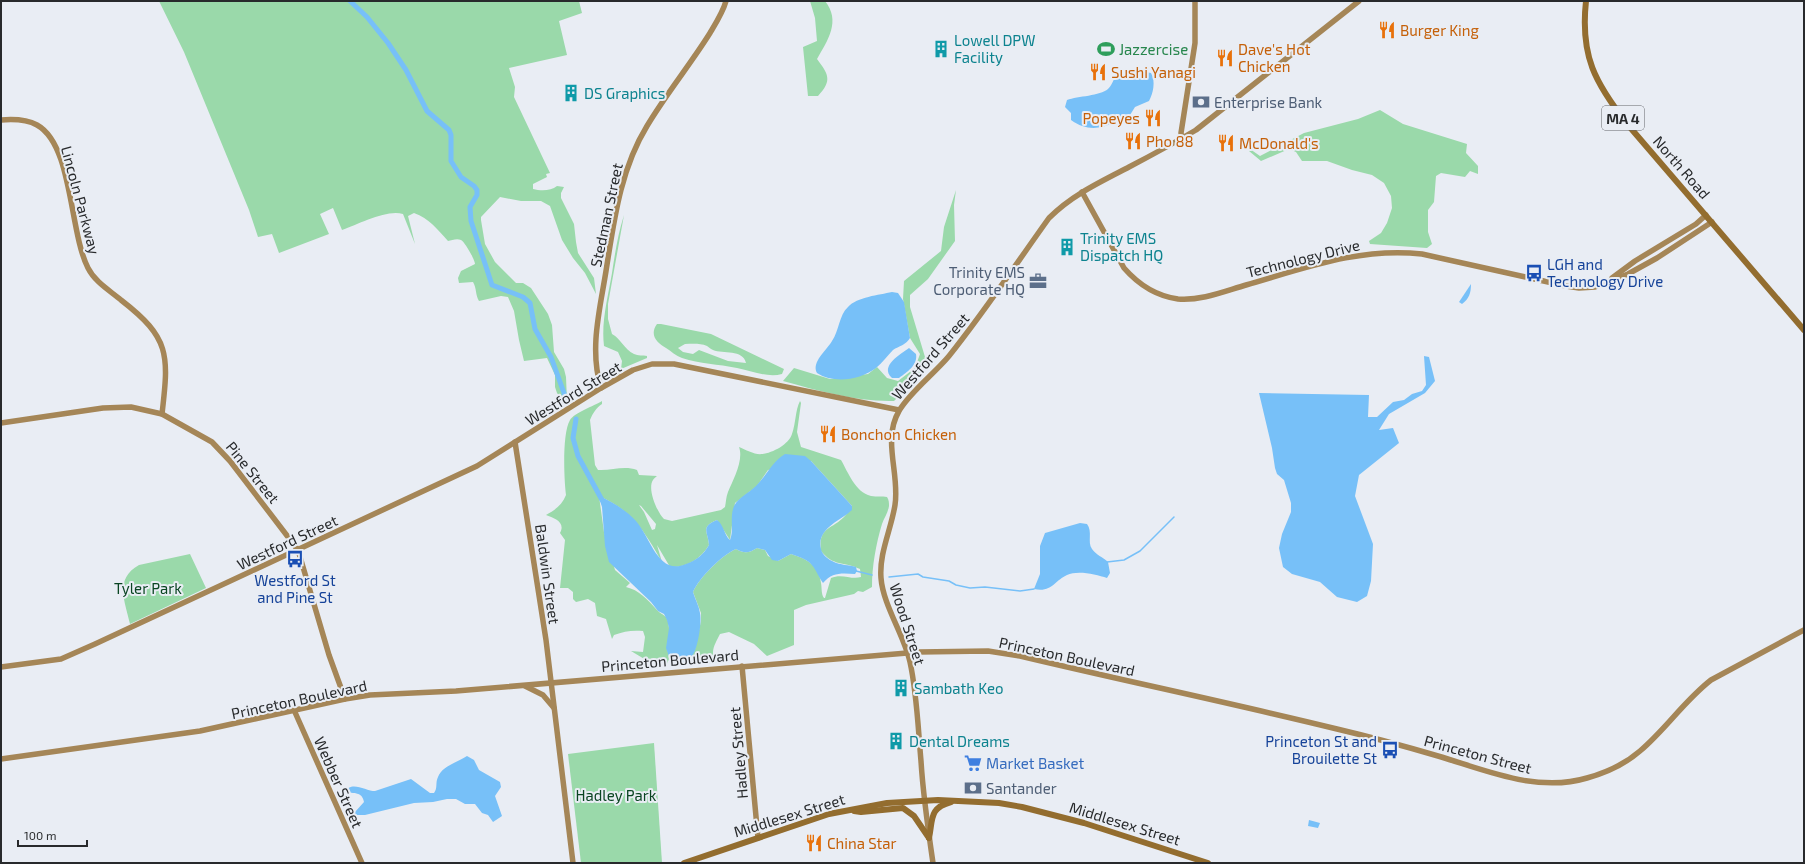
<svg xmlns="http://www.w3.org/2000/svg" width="1805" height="864" viewBox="0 0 1805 864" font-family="'Exo 2',sans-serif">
<rect width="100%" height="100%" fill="#e9edf4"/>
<g fill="#9ad9aa" fill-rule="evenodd">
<path d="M 159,1 L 579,1 L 582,13 L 559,21 L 567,55 L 509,68 L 515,87 L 514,97 L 550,173 L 546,174 L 547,177 L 533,184 L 533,189 C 541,191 551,191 557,186 L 564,187 L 561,193 L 561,198 L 574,224 L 576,242 L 578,253 L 594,278 L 596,294 L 585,273 L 573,258 L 562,240 L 550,206 L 541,201 L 521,201 L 500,197 L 481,217 L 481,220 L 485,244 L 495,262 L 516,283 L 523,283 L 531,288 L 548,314 L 552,325 L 554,352 L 564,369 L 566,377 L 567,401 L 563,401 L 557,393 L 555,387 L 555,375 L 547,358 L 524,361 L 519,340 L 514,311 L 508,297 L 501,296 L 479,301 C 475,294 477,289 473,282 L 459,283 L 458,278 L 461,271 L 475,264 C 475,260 465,242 461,240 C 457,238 452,240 448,241 C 438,230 429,218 414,213 L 408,216 L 415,244 L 403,214 C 387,209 359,224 342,230 L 333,208 L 320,214 L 329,234 L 279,253 L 272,234 L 258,237 L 249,210 L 184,52 Z"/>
<path d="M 810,1 L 825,1 C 841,21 828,40 817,59 C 828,74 833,80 818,96 L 808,96 L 803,47 L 817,41 L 815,18 Z"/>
<polygon points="1380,110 1403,124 1467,144 1466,153 1478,166 1478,174 1470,171 1465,177 1441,173 1436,176 1434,202 1428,210 1428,232 1432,244 1427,248 1370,244 1369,241 1381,233 1387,223 1392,208 1391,196 1384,183 1372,175 1352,170 1327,161 1302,161 1296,152 1289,149 1261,161 1249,151 1250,149 1260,156 1304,133 1358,119"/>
<path d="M 956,190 L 954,205 L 955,241 L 928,279 L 910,295 L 910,307 L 928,367 L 894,401 C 857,402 819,391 783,381 L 794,368 L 830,379 L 868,374 L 877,367 L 887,378 L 898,381 L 915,368 L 920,354 L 910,338 L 903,299 L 904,281 L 941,251 L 944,227 Z"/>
<path d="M 624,215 L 608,304 L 608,319 L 612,334 C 621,339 624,349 634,354 C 638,356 643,355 647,356 L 647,358 L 621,369 L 622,361 L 618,352 L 604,346 C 601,322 608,297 612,273 C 615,253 618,234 624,215 Z"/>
<path d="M 657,324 L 661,324 L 711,334 L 784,369 L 782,374 C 768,378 751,371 737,368 C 718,364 700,364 682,358 C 676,356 671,351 666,348 C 657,343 649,335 657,324 ZM 685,344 C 692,344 700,343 707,346 C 709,347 710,349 713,350 C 723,354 743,349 746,363 L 728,361 L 699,350 L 693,354 L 683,352 L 678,348 Z"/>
<path d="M 602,401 L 602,404 C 596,408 593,413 590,420 L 595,465 L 598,470 C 611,471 624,465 637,470 L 639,475 L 657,476 C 656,477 654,478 653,480 C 647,489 657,512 664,519 L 672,521 L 721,510 L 725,507 C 726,502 726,497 728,492 C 733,480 744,460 739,447 C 746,450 755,455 762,454 C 773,453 789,444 792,434 C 796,423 795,411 800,401 L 801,403 L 797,432 L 801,447 L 841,460 C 848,472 855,492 871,496 C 877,497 882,496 887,497 C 889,500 889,503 889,506 C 888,513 884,518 882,524 C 876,544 872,566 872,587 L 863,592 L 858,591 L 854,594 L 806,605 L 794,610 L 794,645 L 767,656 L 754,644 L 729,632 L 720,634 C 716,642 707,656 719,662 L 704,664 L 679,664 L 691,656 L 695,649 L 701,621 L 701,613 L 693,592 C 699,578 722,555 736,549 C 745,554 749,553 757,548 L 765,550 L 768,556 L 778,561 L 791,554 C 807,559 819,565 821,583 C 822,588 821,594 824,598 L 825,598 L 831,578 C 842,573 851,580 861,577 L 860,569 C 843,561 834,567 821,551 C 818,527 831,530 844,517 C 847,514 850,509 852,506 L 811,461 L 768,470 L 757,486 L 735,503 L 730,540 L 717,520 C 700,527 708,532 709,545 C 701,559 686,568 670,567 L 657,545 L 662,562 C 644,531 633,511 599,496 L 604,532 L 615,570 L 630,583 L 626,587 C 639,590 647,599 656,609 C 663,617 668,613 669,628 C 670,640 666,647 669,659 L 666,666 L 646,660 L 631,651 L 643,652 L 645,637 L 643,631 C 633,630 624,631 614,635 L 612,639 L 606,619 L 597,616 L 595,603 L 588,599 L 576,602 L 573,599 L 573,592 L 568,588 L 560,588 L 565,540 L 560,533 C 566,522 554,518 546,515 C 555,510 562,505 566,495 C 564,480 562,433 570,420 C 574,413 594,406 602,401 ZM 639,505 L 641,506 L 656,524 L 655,529 L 652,530 L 644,512 Z"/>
<path d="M 190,554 L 206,588 L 130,624 C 125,601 114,579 139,565 Z"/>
<polygon points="654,743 662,863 581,863 568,754"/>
</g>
<g fill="#77c0f8">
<path d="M 1120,70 L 1136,70 L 1151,73 C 1156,81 1153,94 1149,101 L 1135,107 L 1130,115 C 1119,116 1121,119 1113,123 C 1098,130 1085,130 1071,120 L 1071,113 L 1065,107 L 1067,100 C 1078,96 1100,96 1108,89 C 1114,83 1114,75 1120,70 Z"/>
<path d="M 1471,284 C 1471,293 1469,299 1462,304 L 1459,302 Z"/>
<path d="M 892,292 L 898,293 L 904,302 L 910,338 C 906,345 899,346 893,350 C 887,356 882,363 876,368 C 860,380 834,384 817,373 C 811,362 827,350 832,341 C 839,331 839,315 848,307 C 857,297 879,295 892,292 Z"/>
<path d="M 909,348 L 916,354 C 918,365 907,372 899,378 L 892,378 C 879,366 901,354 909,348 Z"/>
<polygon points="1424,356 1429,357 1435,381 1425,393 1389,414 1379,430 1393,428 1399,443 1359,475 1355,496 1373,544 1371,581 1367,596 1357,602 1337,597 1320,582 1292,574 1283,567 1279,548 1282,534 1291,512 1291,503 1284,480 1277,474 1275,468 1272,448 1259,393 1369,395 1368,417 1377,417 1393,402 1404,400 1412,394 1422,391 1426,385"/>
<path d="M 785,454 L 805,456 L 811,461 L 852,506 L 852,510 C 840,521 816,529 821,549 C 822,555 829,560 834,562 C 840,565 849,565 856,567 L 857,571 L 855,574 C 842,573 832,572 823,583 C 811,564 815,562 791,554 L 778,561 L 772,560 L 765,550 L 757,548 C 749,553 745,554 736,549 C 722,555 699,578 693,592 C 695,599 699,606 700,613 C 702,621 698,649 692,656 C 688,660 678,664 672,665 L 666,648 L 669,628 L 667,620 L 664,614 L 658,611 L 651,602 L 609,562 L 605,546 L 602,507 L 598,495 C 612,502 626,510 636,521 C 651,538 658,576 686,564 C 697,560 703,555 709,545 C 708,532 700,527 717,520 C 724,525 724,535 730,540 C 734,530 730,520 733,509 C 735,499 749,493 756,486 C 767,475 772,462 785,454 Z"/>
<path d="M 1080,523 L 1087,524 C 1093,532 1087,542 1092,549 C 1096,555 1103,557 1108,562 L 1110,573 L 1107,578 C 1096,574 1077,570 1067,575 C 1055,580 1052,593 1034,589 L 1040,574 L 1040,546 L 1045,533 Z"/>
<path d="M 467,756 L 474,760 L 479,770 L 500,782 L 501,787 L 495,796 L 502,816 L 493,822 L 488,815 L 482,813 L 475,804 L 465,804 L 456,799 L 447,799 L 433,802 L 414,803 L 365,815 L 355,815 L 355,812 L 364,802 C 362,791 354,794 345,792 C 351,780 366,791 375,791 L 411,779 L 430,793 L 434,793 C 438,788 435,783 438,777 C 442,766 458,762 467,756 Z"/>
<polygon points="1309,820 1320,823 1318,828 1308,826"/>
</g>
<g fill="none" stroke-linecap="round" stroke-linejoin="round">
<g stroke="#77c0f8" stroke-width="1.5">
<polyline points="1107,562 1124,560 1140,551 1174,517"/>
<polyline points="856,571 872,575"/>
<polyline points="889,577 918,574 923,577 949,581 956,585 970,588 985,587 1020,591 1034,589"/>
</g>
<g stroke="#77c0f8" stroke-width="5">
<polyline points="350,1 367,17 388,43 406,70 427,111 449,130 451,135 451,161 461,177 474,186 477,190 477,195 470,207 471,221 492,285 523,297 530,303 535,329 551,357 564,393 565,400"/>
<polyline points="576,419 573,438 578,456 602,500"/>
</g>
<g stroke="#a58657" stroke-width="5.5">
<path d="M 1,120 C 13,119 26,119 37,125 C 73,145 69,231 88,268 C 95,282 109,290 121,300 C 170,338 169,354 162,414"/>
<polyline points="1182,138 1181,133 1195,43 1195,1"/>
<path d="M 1082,192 L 1124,268 C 1138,284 1156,296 1178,299 C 1201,301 1225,291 1246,285 C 1305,268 1360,247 1422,254 L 1566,286 L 1579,288 L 1595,287 L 1628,274 L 1657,258 L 1712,222"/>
<polyline points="1612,278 1635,261 1696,224 1706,215"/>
<path d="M 601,388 C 589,349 600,309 606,271 C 614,221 620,170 647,126 C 666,94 690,65 710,33 C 716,23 723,12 726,1"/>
<polyline points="1,423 103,408 131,407 162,414 212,442 230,461 298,550 329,655 345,699"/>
<polyline points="515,442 546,640 573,863"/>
<polyline points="742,666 758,838"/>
<polyline points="1,667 61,659 95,644 477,466 601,388 633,370 652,364 674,364 899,410"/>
<polyline points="525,686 543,695 554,708"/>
<polyline points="294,710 362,863"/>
<path d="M 1,759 L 200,731 L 345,699 L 370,695 L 456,691 L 919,652 L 988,651 L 1020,656 C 1125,681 1231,703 1337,729 C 1371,737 1404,746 1438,756 C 1485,770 1537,793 1587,778 C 1605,773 1625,764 1640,751 C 1666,729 1684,701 1711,680 L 1804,630"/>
<path d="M 933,863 C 928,829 923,795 921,761 C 918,728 917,694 910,662 C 904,635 883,605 881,578 C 879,553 891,530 895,505 C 900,474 882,440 899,411 C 909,393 935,373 949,356 C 985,311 1016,264 1049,218 C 1072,195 1100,182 1129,167 C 1152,155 1174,143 1196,130 L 1359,1"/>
</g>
<g stroke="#936d2f" stroke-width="6">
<path d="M 1586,1 C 1580,56 1595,83 1628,125 L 1804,330"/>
<polyline points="854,811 861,812 903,808 914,816 929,838"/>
<path d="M 929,838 C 933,819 929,808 951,802"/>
<polyline points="684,863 829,814 887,803 938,800 999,803 1022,807 1084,823 1208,863"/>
</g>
</g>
<defs>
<g id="restaurant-bare" transform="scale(1.38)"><path d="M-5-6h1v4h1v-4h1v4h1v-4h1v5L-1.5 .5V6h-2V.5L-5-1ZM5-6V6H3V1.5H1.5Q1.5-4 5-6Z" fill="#e8710a" stroke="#e9edf4" stroke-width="2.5" paint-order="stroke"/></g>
<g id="building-bare" transform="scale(1.38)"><path d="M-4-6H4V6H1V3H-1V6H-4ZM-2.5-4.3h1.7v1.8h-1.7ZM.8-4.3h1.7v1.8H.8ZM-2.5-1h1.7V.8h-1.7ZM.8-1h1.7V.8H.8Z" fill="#0f9aa8" stroke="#e9edf4" stroke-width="2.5" paint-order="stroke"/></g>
<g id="stadium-bare" transform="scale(1.38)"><path d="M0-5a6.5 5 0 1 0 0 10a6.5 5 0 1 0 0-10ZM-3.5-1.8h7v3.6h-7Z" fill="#2e9e5b" stroke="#e9edf4" stroke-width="2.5" paint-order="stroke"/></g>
<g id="bank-bare" transform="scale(1.38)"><path d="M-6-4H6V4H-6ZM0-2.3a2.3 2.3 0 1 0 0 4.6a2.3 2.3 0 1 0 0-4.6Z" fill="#5c6f8a" stroke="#e9edf4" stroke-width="2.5" paint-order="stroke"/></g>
<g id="bus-bare" transform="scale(1.38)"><path d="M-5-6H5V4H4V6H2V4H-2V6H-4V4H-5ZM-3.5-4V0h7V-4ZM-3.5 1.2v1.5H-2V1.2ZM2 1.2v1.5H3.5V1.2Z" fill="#1a4fb4" stroke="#e9edf4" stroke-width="2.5" paint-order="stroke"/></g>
<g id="office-bare" transform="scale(1.38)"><path d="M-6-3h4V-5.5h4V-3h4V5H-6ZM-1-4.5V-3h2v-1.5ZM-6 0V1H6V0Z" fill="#5c6f8a" stroke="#e9edf4" stroke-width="2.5" paint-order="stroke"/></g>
<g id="supermarket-bare" transform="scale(1.38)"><path d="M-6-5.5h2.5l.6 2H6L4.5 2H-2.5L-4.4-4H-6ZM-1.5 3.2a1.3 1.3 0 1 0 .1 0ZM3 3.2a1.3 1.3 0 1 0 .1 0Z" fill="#3f7fe0" stroke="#e9edf4" stroke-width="2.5" paint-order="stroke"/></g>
</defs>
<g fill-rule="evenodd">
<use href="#restaurant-bare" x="1387" y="30"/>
<use href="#building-bare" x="941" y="49"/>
<use href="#stadium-bare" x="1106" y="49"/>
<use href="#restaurant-bare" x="1225" y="58"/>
<use href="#restaurant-bare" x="1098" y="72"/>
<use href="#building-bare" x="571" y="93"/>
<use href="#bank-bare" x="1201" y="102"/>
<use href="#restaurant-bare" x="1153" y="118"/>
<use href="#restaurant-bare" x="1133" y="141"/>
<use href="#restaurant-bare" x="1226" y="143"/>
<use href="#building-bare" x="1067" y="247"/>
<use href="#bus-bare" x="1534" y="273"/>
<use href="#office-bare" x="1038" y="281"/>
<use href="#restaurant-bare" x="828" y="434"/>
<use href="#bus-bare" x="295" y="559"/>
<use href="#building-bare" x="901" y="688"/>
<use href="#building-bare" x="896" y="741"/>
<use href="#bus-bare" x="1390" y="750"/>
<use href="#supermarket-bare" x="973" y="763"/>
<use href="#bank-bare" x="973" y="788"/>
<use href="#restaurant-bare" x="814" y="843"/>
</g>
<g text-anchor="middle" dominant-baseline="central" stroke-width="4" stroke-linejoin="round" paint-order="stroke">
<rect fill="#e9edf4" stroke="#626468" stroke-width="1" x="1602" y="106" width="42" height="24" rx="3"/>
<g font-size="14" font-weight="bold" fill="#282a2c">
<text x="1623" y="118">MA 4</text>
</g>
<g font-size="15" fill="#c56008" stroke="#e9edf4" text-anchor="start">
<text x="1400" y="30">Burger King</text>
<text x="1238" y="49">Dave's Hot<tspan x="1238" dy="17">Chicken</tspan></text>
<text x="1111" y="72">Sushi Yanagi</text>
<text x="1140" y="118" text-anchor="end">Popeyes</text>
<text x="1146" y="141">Pho 88</text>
<text x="1239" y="143">McDonald's</text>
<text x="841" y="434">Bonchon Chicken</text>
<text x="827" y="843">China Star</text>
</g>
<g font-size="15" fill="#0d838f" stroke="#e9edf4" text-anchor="start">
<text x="954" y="40">Lowell DPW<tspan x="954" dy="17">Facility</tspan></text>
<text x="584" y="93">DS Graphics</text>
<text x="1080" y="238">Trinity EMS<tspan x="1080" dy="17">Dispatch HQ</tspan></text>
<text x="914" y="688">Sambath Keo</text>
<text x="909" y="741">Dental Dreams</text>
</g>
<g font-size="15" fill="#27864d" stroke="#e9edf4" text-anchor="start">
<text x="1119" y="49">Jazzercise</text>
</g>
<g font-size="15" fill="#4e5e75" stroke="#e9edf4" text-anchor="start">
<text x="1214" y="102">Enterprise Bank</text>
<text x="1025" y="272" text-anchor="end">Trinity EMS<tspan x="1025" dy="17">Corporate HQ</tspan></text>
<text x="986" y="788">Santander</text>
</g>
<g font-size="15" fill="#282a2c" stroke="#e9edf4">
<text transform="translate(1682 167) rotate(49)">North Road</text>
<text transform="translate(81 200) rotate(75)">Lincoln Parkway</text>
<text transform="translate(606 215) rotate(-78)">Stedman Street</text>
<text transform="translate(1303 258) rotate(-14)">Technology Drive</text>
<text transform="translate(930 356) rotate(-49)">Westford Street</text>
<text transform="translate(573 393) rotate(-31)">Westford Street</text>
<text transform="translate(253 472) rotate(51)">Pine Street</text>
<text transform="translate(287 542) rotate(-25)">Westford Street</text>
<text transform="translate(548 574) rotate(82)">Baldwin Street</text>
<text transform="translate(908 624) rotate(72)">Wood Street</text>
<text transform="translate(1067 656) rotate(12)">Princeton Boulevard</text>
<text transform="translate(670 660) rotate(-5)">Princeton Boulevard</text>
<text transform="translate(299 699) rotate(-12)">Princeton Boulevard</text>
<text transform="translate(738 753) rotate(-95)">Hadley Street</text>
<text transform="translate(1478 754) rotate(15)">Princeton Street</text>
<text transform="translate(339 782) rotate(66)">Webber Street</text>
<text transform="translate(789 815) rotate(-17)">Middlesex Street</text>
<text transform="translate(1125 823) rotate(17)">Middlesex Street</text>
</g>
<g font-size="15" fill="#164399" stroke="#e9edf4" text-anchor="start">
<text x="1547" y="264">LGH and<tspan x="1547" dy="17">Technology Drive</tspan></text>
<text x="295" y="580" text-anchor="middle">Westford St<tspan x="295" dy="17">and Pine St</tspan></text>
<text x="1377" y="741" text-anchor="end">Princeton St and<tspan x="1377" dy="17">Brouilette St</tspan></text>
</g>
<g font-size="15" fill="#0a4522" stroke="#e9edf4">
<text x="148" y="588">Tyler Park</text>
<text x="616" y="795">Hadley Park</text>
</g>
<g font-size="15" fill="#366cbe" stroke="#e9edf4" text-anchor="start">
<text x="986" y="763">Market Basket</text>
</g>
</g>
<rect width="1805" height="864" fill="none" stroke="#282a2c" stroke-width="4"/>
<path d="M18 840v6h69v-6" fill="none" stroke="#282a2c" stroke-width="2"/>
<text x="24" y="840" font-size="12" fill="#282a2c" stroke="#e9edf4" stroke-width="3" paint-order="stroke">100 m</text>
</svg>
